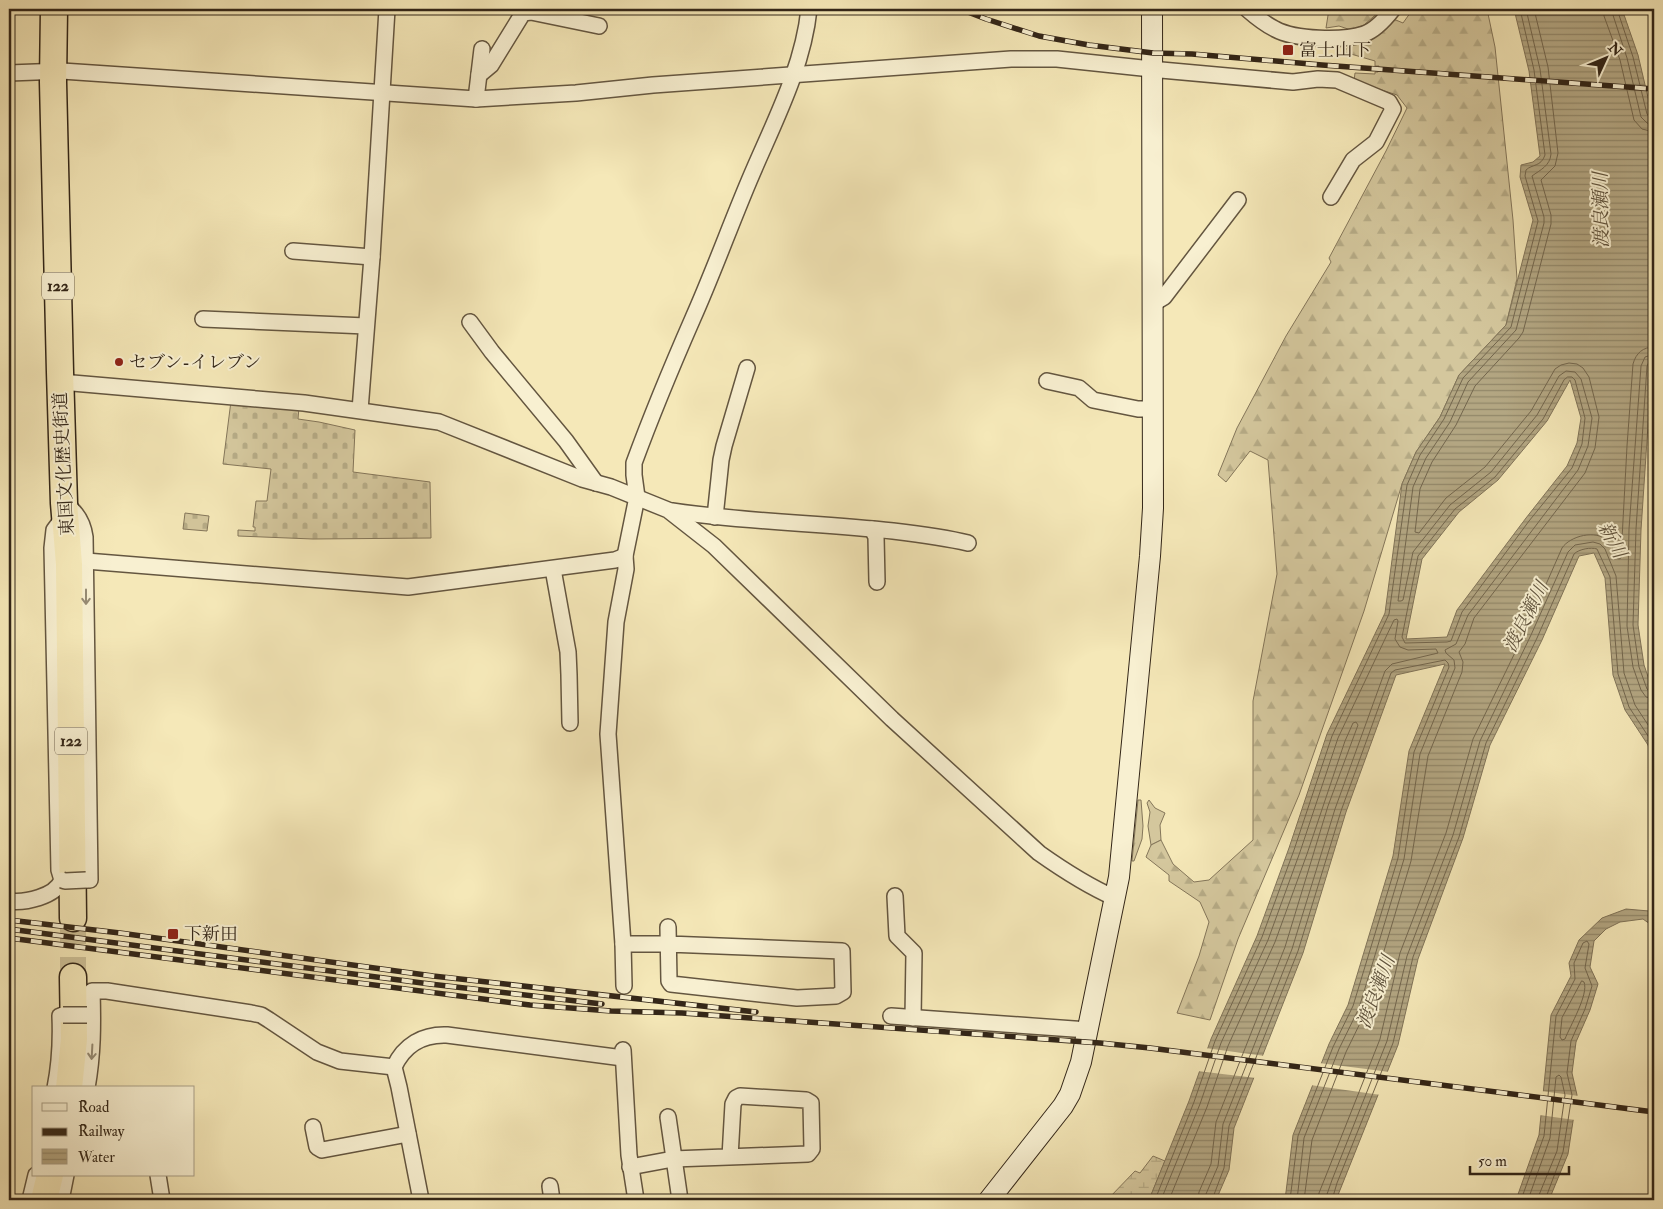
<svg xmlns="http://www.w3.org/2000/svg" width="1663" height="1209" viewBox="0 0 1663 1209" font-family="'IM FELL Double Pica','Noto Serif JP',serif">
<defs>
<pattern id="forest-firs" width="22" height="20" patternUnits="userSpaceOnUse" patternTransform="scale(1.25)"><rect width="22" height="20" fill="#d4c79d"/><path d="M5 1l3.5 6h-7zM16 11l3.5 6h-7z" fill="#b6ab86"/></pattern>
<pattern id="wetland-marsh" width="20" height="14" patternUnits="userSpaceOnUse" patternTransform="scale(1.25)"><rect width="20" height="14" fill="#d4c79d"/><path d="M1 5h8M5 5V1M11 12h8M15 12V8" fill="none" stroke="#b6ab86"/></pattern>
<pattern id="cemetery-stones" width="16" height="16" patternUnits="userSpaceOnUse" patternTransform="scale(1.25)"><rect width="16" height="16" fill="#d4c79d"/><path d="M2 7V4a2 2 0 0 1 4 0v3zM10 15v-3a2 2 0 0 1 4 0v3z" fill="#b6ab86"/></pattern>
<pattern id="park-tufts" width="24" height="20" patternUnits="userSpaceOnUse" patternTransform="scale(1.25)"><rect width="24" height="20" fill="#d4c79d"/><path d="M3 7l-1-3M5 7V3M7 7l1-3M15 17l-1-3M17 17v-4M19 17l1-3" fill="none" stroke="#b6ab86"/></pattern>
<pattern id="water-rules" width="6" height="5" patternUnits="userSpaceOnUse" patternTransform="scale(1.25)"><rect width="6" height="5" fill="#b3a682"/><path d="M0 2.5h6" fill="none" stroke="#928769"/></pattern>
</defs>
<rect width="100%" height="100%" fill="#f5e8b8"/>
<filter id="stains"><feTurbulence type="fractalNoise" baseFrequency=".004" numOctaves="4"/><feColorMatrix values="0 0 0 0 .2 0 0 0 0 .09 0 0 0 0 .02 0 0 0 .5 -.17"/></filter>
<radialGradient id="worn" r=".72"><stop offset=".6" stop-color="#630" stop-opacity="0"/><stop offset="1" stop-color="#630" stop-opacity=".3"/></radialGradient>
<polygon fill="#d4c79d" stroke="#84765a" points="1149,800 1155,808 1165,813 1160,825 1161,840 1151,845 1148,826 1150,812 1147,803"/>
<g fill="url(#forest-firs)" stroke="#84765a">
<polygon points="1329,9 1382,9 1364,25 1351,30 1339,26 1326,28"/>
<polygon points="1413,9 1487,9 1495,47 1513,220 1517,279 1506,325 1459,375 1440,417 1416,452 1402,484 1364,611 1299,795 1238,939 1210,1020 1177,1013 1199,956 1209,922 1200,902 1169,881 1169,875 1146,857 1151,845 1161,840 1173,864 1194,882 1209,880 1253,840 1253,701 1277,574 1268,460 1250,451 1226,482 1218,475 1237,428 1286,336 1331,262 1329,258 1386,151 1407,108 1397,95 1354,81 1355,73 1375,74 1375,72 1378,72 1379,66 1375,66 1375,61 1344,52 1353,41 1384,15 1403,23"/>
</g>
<polygon fill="url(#wetland-marsh)" stroke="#84765a" points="1153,1156 1165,1161 1149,1200 1104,1200 1104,1199 1109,1198 1135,1171 1140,1173"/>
<g fill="url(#cemetery-stones)" stroke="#84765a">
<polygon points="231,401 299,407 298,419 319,422 355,430 353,472 430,482 431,538 313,539 238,536 238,530 255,531 255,527 253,527 256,501 267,501 271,469 223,464"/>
<polygon points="185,513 209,516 207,531 183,529"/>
</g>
<polygon fill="url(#park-tufts)" stroke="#84765a" points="1138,800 1141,800 1143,826 1142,839 1134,861 1132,861"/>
<g fill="url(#water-rules)" stroke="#807358" fill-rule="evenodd">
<path d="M 1514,9 L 1622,9 L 1638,55 L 1654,123 L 1654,359 L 1652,365 L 1641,530 L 1638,625 L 1644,665 L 1654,694 L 1654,766 L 1648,745 L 1625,710 L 1613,675 L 1605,578 L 1594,553 L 1579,556 L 1542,640 L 1490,745 L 1463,838 L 1418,959 L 1398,1045 L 1336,1200 L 1285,1200 L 1293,1135 L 1329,1044 L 1348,1005 L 1393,856 L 1409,751 L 1445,664 L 1396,675 L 1346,812 L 1303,953 L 1234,1128 L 1229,1170 L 1216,1200 L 1149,1200 L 1189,1101 L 1211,1039 L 1257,936 L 1289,848 L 1327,734 L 1385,613 L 1402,484 L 1416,452 L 1440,417 L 1459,375 L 1506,325 L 1533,220 L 1520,177 L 1521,165 L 1533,162 L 1540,156 L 1529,71 ZM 1570,380 L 1581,418 L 1577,443 L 1567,466 L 1526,518 L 1457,610 L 1447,637 L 1406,639 L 1422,559 L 1459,512 L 1498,480 L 1547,421 Z"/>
<polygon points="1626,909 1649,911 1654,913 1654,927 1643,919 1620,922 1606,929 1594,941 1590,967 1598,984 1590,1010 1576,1042 1572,1073 1577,1095 1568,1154 1549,1200 1516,1200 1539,1135 1551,1015 1571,976 1569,963 1579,940 1602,918"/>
</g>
<g fill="#f5e8b8">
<polygon points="1527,78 1648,87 1649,91 1528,82"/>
<polygon points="1205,1048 1265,1056 1256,1078 1197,1071"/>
<polygon points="1319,1063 1390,1072 1381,1095 1310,1085"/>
<polygon points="1541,1091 1579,1096 1575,1120 1539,1115"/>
</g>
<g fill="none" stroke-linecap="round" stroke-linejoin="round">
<g stroke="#73664d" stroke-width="1">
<polyline points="1604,9 1604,16 1620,60 1634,120 1642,129 1654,132"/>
<polyline points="1611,9 1627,58 1641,117 1647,123 1654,125"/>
<polyline points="1617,9 1633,57 1647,114 1650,118 1654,119"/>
<polyline points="1654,354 1645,357 1641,366 1629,529 1627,626 1633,667 1641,690 1646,697 1654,699"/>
<polyline points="1654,361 1649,362 1647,366 1636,529 1633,625 1639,667 1647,689 1651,692 1654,692"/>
<polygon points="1568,377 1572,377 1575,380 1585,418 1582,444 1572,468 1529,521 1462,612 1451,641 1447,642 1405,643 1402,637 1418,556 1455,509 1495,477 1543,419 1564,380"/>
<path d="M 1582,981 L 1584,982 C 1589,994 1570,1026 1565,1039 L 1562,1040 L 1560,1037 L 1562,1018 Z"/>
<path d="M 1155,1200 L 1194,1102 L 1215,1041 L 1262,937 L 1294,850 L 1332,736 L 1389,614 L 1407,485 L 1420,455 L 1444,419 L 1463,378 L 1511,327 L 1538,221 L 1525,176 L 1526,170 C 1532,164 1541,167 1545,155 L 1534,70 L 1520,9"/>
<polyline points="1161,1200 1200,1104 1221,1043 1268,940 1300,852 1338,738 1394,620 1397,619 1398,621 1395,639 1400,647 1408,650 1436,649 1438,653 1392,664 1385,671 1335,809 1292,949 1223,1124 1218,1166 1206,1194 1205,1200"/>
<polyline points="1169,1200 1207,1107 1228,1046 1275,942 1307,854 1345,741 1353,723 1356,722 1358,725 1328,806 1285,947 1216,1122 1211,1164 1199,1192 1198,1200"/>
<polyline points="1212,1200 1224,1168 1229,1126 1298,951 1341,811 1391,673 1395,670 1445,660 1448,663 1449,667 1414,752 1398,858 1353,1006 1333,1047 1298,1136 1290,1200"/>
<path d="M 1297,1200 L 1304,1138 L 1339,1049 L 1359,1008 L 1404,859 L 1420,754 L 1455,668 L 1454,660 L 1446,653 L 1445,650 L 1456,644 L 1468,615 L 1578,470 L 1588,446 L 1592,418 L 1581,379 L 1575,372 L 1566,371 L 1559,376 L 1537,415 L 1491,472 L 1450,505 L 1413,552 L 1403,600 L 1401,601 L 1398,601 L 1413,487 L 1426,458 L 1450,422 L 1468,382 L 1516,330 L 1544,223 L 1544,217 L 1532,176 C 1540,170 1550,166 1551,154 L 1540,69 L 1526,9"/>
<polyline points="1304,1200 1312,1140 1346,1052 1366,1011 1411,861 1428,756 1462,672 1463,662 1459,652 1465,644 1474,618 1585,473 1595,448 1599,417 1589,377 1583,368 1577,364 1569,363 1561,365 1555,369 1531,411 1485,467 1446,498 1419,533 1415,532 1420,489 1432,462 1456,425 1475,386 1519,338 1523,332 1551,224 1551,215 1541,180 1555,166 1558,153 1548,67 1534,9"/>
<path d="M 1318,1200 L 1319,1193 L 1325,1178 L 1380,1039 L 1400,953 L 1446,833 L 1473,739 L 1525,632 L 1562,548 C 1570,536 1596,529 1608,541 C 1612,545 1614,552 1617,558 L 1619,559 L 1621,558 L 1627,446 L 1633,364 C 1636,353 1643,347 1654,347"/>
<polyline points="1325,1200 1332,1180 1387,1041 1407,956 1453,835 1480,741 1531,635 1568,552 1575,545 1593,542 1600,544 1605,549 1616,576 1624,673 1635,705 1654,734"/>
<path d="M 1332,1200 L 1337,1183 L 1393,1043 L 1413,957 L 1459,837 L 1486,743 L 1537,638 L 1574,554 C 1579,549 1591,547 1597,549 L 1610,577 L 1618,674 L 1629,707 L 1652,742 L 1654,749"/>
<polyline points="1521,1200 1544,1136 1556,1016 1575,979 1574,963 1583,943 1587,941 1589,944 1585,968 1592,986 1585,1009 1571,1041 1567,1073 1572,1095 1563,1152 1545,1200"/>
<polyline points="1528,1200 1550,1138 1556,1077 1559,1075 1561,1077 1565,1095 1557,1151 1539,1195 1539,1200"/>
</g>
<polyline stroke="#cec198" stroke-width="26" stroke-dasharray="26 13" stroke-linecap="butt" points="73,918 73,977"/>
<g stroke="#645640" stroke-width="18">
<g id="street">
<path d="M 1247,9 C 1255,16 1265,24 1275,29 C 1295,40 1343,41 1364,34 C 1376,30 1386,18 1393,9"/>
<polyline points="9,73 62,71 476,99 576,93 653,85 1011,59 1057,59 1161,70 1293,82 1318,79 1337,80 1389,102 1393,109 1376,142 1353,160 1331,197"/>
<polyline points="479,75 491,65 523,13 531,12 599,26"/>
<polyline points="476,99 482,49"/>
<polyline points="293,251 372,257"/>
<polyline points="1152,301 1159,300 1164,297 1238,200"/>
<polyline points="203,319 366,326"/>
<polyline points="470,322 492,352 566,441 596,483"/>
<polyline points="1047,381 1079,388 1093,400 1138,409 1153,409"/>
<path d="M 61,382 L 304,403 L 439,422 L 582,479 L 611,487 L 668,510 L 714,546 L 892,719 L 1039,853 C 1063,870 1088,886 1115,898"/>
<polyline points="360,410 372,257 387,9"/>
<path d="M 65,504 C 77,512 83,523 85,537 L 90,880 L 86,880"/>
<path d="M 672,511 C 745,522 819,523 893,531 C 918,534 943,537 968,543"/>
<polyline points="715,517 721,460 724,446 747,368"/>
<polyline points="872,529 876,537 877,582"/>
<polyline points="86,561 408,587 615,560 625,556"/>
<polyline points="553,569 568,652 569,675 570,723"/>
<polyline points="895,896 897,936 914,953 913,1018"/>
<path d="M 9,901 C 25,903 55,897 62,880 L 59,870 L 52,548 L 54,530 L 63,518"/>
<polyline points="623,944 668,944 842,951 843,992 836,996 797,998 671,984 669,981 668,927"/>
<path d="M 624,986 L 623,944 L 608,734 L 616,622 L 626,569 L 625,556 L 637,497 L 634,475 L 634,463 C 652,414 672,366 693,318 C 713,273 730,226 749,181 C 772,126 803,69 809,9"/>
<polyline points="891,1016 1088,1030"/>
<polyline points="623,1050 629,1155 636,1200"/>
<path d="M 55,1088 C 60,1063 61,1040 60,1016 L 63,1015"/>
<path d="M 87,1088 C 93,1054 93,1025 92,991 L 107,991 L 251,1013 L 261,1015 L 269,1020 L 317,1052 L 340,1061 L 394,1067"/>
<polyline points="668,1117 680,1200"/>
<polyline points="313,1127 317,1147 322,1150 408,1134"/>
<polyline points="630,1167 673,1159 808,1154 812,1149 811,1103 806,1100 740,1096 736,1098 733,1104 730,1157"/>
<polyline points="158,1175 162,1200"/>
<polyline points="550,1186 552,1200"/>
<polyline points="30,1200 36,1175"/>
<polyline points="61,1200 66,1175"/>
<path d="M 421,1200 L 399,1087 L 394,1067 C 404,1045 423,1034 447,1035 L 623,1058"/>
</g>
</g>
<g stroke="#332618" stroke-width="22">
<polyline id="secondary" points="989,1200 1063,1106 1070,1094 1081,1062 1119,877 1150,556 1153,508 1152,9"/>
</g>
<g stroke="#332618" stroke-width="29">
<g id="highway">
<polyline points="54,9 53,82 60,372 64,503 69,564 73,918"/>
<polyline points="69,1088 74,1039 73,977"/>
<polyline points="44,1200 50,1175"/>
</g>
</g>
<use href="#street" stroke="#f8f0d1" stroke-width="15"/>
<use href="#secondary" stroke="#f8f0d1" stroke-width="20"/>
<use href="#highway" stroke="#f5e8b8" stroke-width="26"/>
<g stroke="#332618" stroke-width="5.5">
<g id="rail">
<polyline points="960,9 986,19 1039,36 1089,45 1153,53 1192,54 1322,65 1654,89"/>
<polyline points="9,920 120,933 433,976 756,1012"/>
<polyline points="9,929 430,984 602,1004"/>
<polyline points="9,938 530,1005 611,1011 682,1013 1100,1043 1150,1048 1654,1112"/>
</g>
</g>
<use href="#rail" stroke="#f8f0d1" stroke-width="4" stroke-dasharray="11" stroke-linecap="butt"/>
<g stroke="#645640" stroke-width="18" stroke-linecap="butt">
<g id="street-bridge">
<polyline points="62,880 65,881 86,880"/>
<polyline points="63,1015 87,1015"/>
</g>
</g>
<use href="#street-bridge" stroke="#f8f0d1" stroke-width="15"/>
</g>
<defs><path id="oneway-shaft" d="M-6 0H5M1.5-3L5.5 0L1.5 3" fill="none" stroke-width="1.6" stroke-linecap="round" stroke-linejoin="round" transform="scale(1.25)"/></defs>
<g stroke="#968b74">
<use href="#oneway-shaft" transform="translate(86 597) rotate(90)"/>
<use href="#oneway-shaft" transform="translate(92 1052) rotate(93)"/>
</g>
<g fill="#8f2418" stroke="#f8f0d1" stroke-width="2">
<rect x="1282" y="44" width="12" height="12" rx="2.5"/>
<circle cx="119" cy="362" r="5"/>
<rect x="167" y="928" width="12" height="12" rx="2.5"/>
</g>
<g text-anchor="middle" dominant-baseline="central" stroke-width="4" stroke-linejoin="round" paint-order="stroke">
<g fill="#f8f0d1" stroke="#6e6350" stroke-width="1">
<rect x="42" y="272.5" width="32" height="27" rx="4"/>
<rect x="55" y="727.5" width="32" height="27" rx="4"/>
</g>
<g font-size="16" font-weight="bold" fill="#332618">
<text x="58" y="286">122</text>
<text x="71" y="741">122</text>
</g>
<g font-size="18" fill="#332618" stroke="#f8f0d1" text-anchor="start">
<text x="1299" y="50">富士山下</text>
<text x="129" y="362">セブン-イレブン</text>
<text x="184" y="934">下新田</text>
</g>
<g font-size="18" fill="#332618" stroke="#f8f0d1">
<text transform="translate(64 464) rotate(-93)">東国文化歴史街道</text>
</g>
<g font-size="19" font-style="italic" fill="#60533d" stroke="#f8f0d1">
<text transform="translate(1601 210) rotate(-91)">渡良瀬川</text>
<text transform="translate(1612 540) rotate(62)">新川</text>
<text transform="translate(1526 617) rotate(-63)">渡良瀬川</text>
<text transform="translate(1376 992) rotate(-70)">渡良瀬川</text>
</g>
</g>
<rect width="1663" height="1209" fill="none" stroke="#f5e8b8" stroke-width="30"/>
<rect x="10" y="10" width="1643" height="1189" fill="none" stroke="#332618" stroke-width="2.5"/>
<rect x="15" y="15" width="1633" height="1179" fill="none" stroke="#332618"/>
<rect x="32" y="1086" width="162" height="90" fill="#f8f0d1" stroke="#a99f87"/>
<rect x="42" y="1103" width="25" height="8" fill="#f8f0d1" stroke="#a99f87"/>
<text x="78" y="1112" font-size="15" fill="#332618">Road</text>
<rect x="42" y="1128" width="25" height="8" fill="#332618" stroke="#a99f87"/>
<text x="78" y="1136" font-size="15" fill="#332618">Railway</text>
<rect x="42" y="1149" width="25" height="15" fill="url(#water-rules)" stroke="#a99f87"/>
<text x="78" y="1162" font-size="15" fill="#332618">Water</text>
<g transform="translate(1606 58) rotate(46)" stroke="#f8f0d1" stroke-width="4" paint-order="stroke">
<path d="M0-4L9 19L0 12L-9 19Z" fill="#332618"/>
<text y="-8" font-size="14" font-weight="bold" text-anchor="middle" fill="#332618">N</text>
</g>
<path d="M1470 1166v8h99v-8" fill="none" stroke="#332618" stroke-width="2.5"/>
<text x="1478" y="1166" font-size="15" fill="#332618" stroke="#f8f0d1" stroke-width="4" paint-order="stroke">50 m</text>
<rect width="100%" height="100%" filter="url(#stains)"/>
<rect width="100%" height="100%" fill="url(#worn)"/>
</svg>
